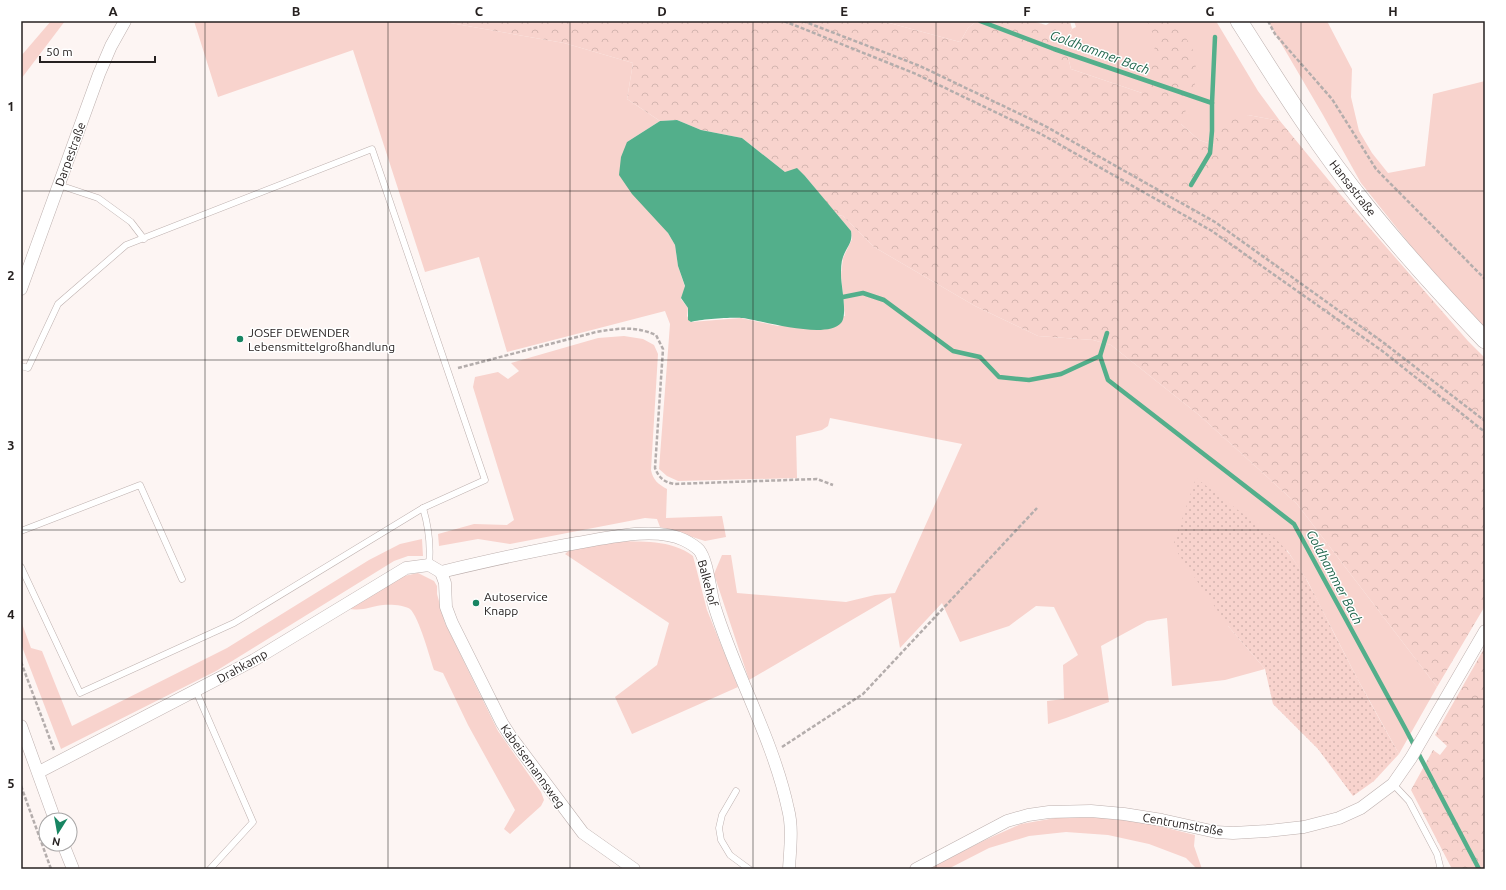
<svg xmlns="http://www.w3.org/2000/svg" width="1506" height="890" viewBox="0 0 1506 890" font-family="Ubuntu,sans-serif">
<defs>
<pattern id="forest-crowns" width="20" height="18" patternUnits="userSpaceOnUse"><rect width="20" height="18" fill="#f8d3cd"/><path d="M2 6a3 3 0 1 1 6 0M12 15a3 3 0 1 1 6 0" fill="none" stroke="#d4b5b0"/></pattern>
<pattern id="garden-dots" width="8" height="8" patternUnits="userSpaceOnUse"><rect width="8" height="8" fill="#f8d3cd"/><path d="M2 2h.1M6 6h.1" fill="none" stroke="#d4b5b0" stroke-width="1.8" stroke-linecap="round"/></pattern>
</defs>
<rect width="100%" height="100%" fill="#fdf5f3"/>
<g fill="#f8d3cd">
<polygon points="51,21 65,21 21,79 21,56"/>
<polygon points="194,21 439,21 564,43 633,63 627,99 660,121 627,142 668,233 675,245 678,266 685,287 681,299 688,308 687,316 691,322 741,318 778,326 845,316 841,275 843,258 852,239 851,231 837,215 843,216 874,247 975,306 1038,336 1093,340 1111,345 1199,415 1297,504 1437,687 1399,754 1357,678 1308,582 1287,550 1228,626 1265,669 1225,680 1172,686 1167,618 1147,621 1101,646 1109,702 1066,718 1048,724 1047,701 1064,699 1063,665 1078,655 1054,607 1036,606 1009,626 960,642 942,603 900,648 891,597 749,680 714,574 722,555 731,555 737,593 846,602 875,595 895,593 962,444 830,418 828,426 822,430 796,436 797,478 678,481 667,476 659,469 670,324 665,311 507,352 479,257 425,272 353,50 218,97"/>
<polygon points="882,21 977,21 968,28 960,42"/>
<polygon points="1074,21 1216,21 1258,91 1280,121 1248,115 1214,145 1199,140 1181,124 1142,93 1071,69 1068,57 1061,48 1072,29 1076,27"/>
<polygon points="1268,21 1327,21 1352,69 1351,97 1359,131 1372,153 1388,173 1425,166 1433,94 1485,81 1485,329 1423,261 1361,183 1323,115"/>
<path d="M 624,336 L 643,339 L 654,345 L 658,354 L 651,470 C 653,480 658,484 667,489 L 666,518 L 722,516 L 726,537 L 705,541 L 667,529 L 660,527 L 657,519 L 645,518 L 510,544 L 478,539 L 439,546 L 438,534 L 474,524 L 507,525 L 514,520 L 473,387 L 475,377 L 498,372 L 508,379 L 519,371 L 511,363 L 598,338 Z"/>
<polygon points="422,539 423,556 408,556 394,561 216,671 61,749 21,644 21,621 31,648 42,651 72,726 227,648 369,560 400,544"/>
<path d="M 615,541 C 641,542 671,539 693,556 L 707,610 L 738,687 L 632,734 L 615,697 L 657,665 L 669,623 L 565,554 L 572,548 Z"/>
<path d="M 418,573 L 434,581 L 437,586 L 437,594 L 445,623 L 498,731 L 541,792 L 544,800 L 541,806 L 510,834 L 504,829 L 515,810 L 468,725 L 443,673 L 434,670 C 430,658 419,617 410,609 C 405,605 390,604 383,605 C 368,607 362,612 346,608 L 404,576 Z"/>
<polygon points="1061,817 1092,817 1138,821 1195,835 1194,846 1202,869 1197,869 1186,858 1149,844 1108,835 1066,832 1029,836 989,848 948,869 928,869 985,840 1021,824"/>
</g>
<g fill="url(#forest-crowns)">
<polygon points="439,21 882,21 960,42 968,28 977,21 1032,21 1046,25 1053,21 1070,21 1072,29 1061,48 1068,57 1071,69 1142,93 1154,83 1149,62 1155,47 1152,31 1147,21 1176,21 1177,26 1190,44 1196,57 1195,84 1181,124 1199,140 1214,145 1220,124 1248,115 1280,121 1340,194 1468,341 1485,358 1485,606 1437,687 1297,504 1199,415 1111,345 1093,340 1038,336 975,306 874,247 843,216 837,215 805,176 785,172 742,138 701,130 677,120 660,121 627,99 633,63 564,43"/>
<polygon points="1485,647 1485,869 1452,869 1411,790 1433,750 1440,755 1447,746 1435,735"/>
</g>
<path fill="url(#garden-dots)" d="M 1196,478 L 1276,539 C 1304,567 1320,606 1338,641 C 1357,679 1378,717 1399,754 L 1374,781 L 1353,796 L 1318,749 L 1273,704 L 1265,669 L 1228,626 L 1173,546 Z"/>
<path fill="#53af8b" d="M 677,120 L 701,130 L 742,138 L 785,172 L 797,168 L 805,176 L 851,231 C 853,243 847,246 843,257 C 841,262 841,269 841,275 C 841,286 848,315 841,323 C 826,340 763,321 743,318 C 732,317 701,319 691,322 L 688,320 L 688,308 L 681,298 L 685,286 L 678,266 L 675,245 L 668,233 L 632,194 L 619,175 L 621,157 L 627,142 L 660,121 Z"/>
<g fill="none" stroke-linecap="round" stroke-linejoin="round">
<g stroke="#53af8b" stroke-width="4.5">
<polyline points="980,21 1054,49 1212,103"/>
<polyline points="1191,185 1210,153 1212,131 1212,103 1215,37"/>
<polyline points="843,297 863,293 884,300 953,351 980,357 999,377 1029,380 1061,374 1100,356"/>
<polyline points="1107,333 1100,356 1108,380 1294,524 1405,728 1479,869"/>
</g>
<g stroke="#bdb0ae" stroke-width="7">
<g id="lane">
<polyline points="59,185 98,198 131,222 144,239"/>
<polyline points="21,366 28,368 58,304 126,245 372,149 485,480 423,508"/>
<polyline points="21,531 140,485 182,579"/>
<path d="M 21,567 L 80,693 L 234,623 L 423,508 C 429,528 431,544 429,565"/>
<polyline points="196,691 253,822 210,869"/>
<polyline points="1393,784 1409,801 1437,854 1440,866 1439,869"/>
<polyline points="736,791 722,815 719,828 721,840 730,855 749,869"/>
</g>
</g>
<g stroke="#bdb0ae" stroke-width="13">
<g id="street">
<polyline points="21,289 99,74 111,46 125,21"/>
<path d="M 441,572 C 487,561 531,551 577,543 C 607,538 655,526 684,540 C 688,542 696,547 699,550 C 708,561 710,593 715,608 C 736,676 773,739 788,809 C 793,828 790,849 789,869"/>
<polyline points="441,572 445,583 446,607 452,623 502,723 511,737 583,833 634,869"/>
<polyline points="21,726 55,820"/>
<polyline points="39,772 254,660 406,568 429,565 441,572"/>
<polyline points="63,844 73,869"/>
<polyline points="916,869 1007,821 1028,815 1049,812 1091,811 1124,814 1162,820 1216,832 1233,833 1267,831 1304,827 1339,818 1361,808 1393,784 1411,758 1485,631"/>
</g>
</g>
<g stroke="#bdb0ae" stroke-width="18">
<path id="secondary" d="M 1239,21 C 1279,84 1319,148 1366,206 C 1404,253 1444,297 1485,340"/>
</g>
<g stroke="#b4adac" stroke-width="2.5" stroke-dasharray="4 2" stroke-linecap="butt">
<polyline points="784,21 916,74 1041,134 1212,231 1381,350 1485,432"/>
<polyline points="803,21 920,66 1045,126 1215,222 1384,343 1485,421"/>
<polyline points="1268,21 1275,34 1332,99 1376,169 1485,279"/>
<path d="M 458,368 L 596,332 C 619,328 635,326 656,335 L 663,349 L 655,468 C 659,478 664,482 674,484 L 817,479 L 833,485"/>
<polyline points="21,662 54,750"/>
<polyline points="782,747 863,694 1037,508"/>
<polyline points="21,786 51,869"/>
</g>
<use href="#lane" stroke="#fff" stroke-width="6"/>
<use href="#street" stroke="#fff" stroke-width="12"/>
<use href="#secondary" stroke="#fff" stroke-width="17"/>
</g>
<path fill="none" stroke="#262120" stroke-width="1" stroke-opacity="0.55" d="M 205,21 L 205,869M 388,21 L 388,869M 570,21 L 570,869M 753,21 L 753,869M 936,21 L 936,869M 1118,21 L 1118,869M 1301,21 L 1301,869M 21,191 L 1485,191M 21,360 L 1485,360M 21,530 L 1485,530M 21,699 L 1485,699"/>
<g fill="#188562" stroke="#fff" stroke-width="1.5">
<circle cx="240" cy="339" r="4"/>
<circle cx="476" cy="603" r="4"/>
</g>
<g text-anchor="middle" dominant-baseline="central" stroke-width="3" stroke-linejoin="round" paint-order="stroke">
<g font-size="12" fill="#262120" stroke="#fff">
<text transform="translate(70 154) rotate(-70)">Darpestraße</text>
<text transform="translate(1353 188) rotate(52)">Hansastraße</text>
<text transform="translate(708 583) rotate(75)">Balkehof</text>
<text transform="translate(242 666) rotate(-29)">Drahkamp</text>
<text transform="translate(533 766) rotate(54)">Kabeisemannsweg</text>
<text transform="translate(1183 824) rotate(10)">Centrumstraße</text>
</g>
<g font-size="12" fill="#262120" stroke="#fff" text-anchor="start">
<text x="248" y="332">JOSEF DEWENDER<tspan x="248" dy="14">Lebensmittelgroßhandlung</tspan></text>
<text x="484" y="596">Autoservice<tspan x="484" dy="14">Knapp</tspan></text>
</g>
<g font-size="13" font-style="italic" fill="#1f644b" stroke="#fff">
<text transform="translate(1100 52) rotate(20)">Goldhammer Bach</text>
<text transform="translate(1335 577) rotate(62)">Goldhammer Bach</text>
</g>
</g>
<rect width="1506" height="890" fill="none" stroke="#ffffff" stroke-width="44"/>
<g transform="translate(58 832) rotate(191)"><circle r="19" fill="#ffffff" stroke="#a8a6a6"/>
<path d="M0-3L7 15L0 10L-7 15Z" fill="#188562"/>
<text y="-6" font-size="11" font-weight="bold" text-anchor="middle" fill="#262120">N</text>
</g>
<path d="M40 56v6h115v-6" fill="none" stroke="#262120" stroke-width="2"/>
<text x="46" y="56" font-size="12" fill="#262120" stroke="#ffffff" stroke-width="3" paint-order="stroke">50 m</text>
<rect x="22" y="22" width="1462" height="846" fill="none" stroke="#262120" stroke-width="1.5"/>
<g font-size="13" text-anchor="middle" font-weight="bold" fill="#262120">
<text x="113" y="16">A</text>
<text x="296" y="16">B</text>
<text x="479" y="16">C</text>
<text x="662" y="16">D</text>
<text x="844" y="16">E</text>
<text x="1027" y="16">F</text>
<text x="1210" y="16">G</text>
<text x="1393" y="16">H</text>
<text x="11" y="111">1</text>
<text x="11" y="280">2</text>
<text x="11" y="450">3</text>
<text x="11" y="619">4</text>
<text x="11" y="788">5</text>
</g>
</svg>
